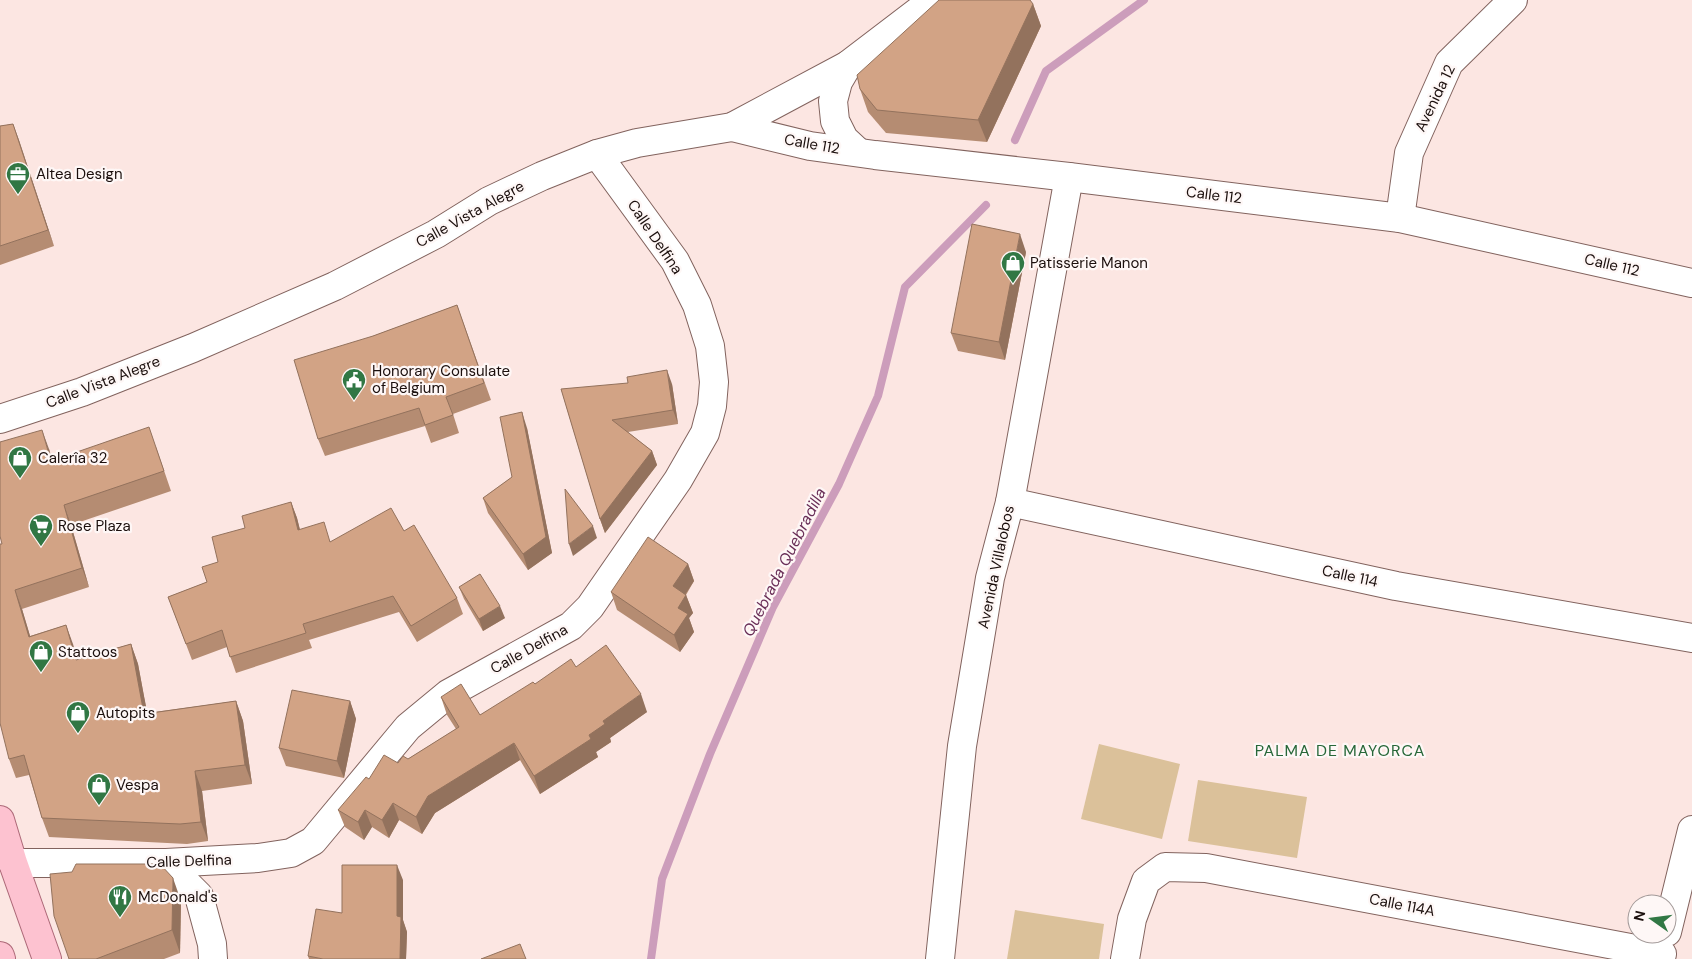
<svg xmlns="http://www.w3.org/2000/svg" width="1692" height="959" viewBox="0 0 1692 959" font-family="'DM Sans',sans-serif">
<rect width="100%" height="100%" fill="#fce6e2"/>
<g fill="#dbc19a">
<polygon points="1099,744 1180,764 1162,839 1081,819"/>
<polygon points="1198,780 1307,797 1297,858 1188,841"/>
<polygon points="1015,910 1104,924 1099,959 1007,959"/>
</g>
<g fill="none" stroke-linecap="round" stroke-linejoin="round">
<g stroke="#cc9dbb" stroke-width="8">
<polyline points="1015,140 1046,71 1144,0"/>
<polyline points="651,959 662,879 710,754 773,607 839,484 878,396 905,287 986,205"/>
</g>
<g stroke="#82635e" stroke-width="30">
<g id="minor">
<polyline points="848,65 838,82 833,101 835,121 844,139 858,152"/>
<polyline points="732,127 810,146 875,155 1069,177 1400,218 1692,283"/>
<polyline points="1400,218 1409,153 1449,63 1513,0"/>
<polyline points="0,419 82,392 193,348 335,286 436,234 489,201 542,176 597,154 637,143 732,127 848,65 920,10 929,0"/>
<polyline points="1010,502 1396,586 1692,638"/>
<polyline points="13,863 166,863 258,858 291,853 313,841 408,727 448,694 571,626 590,607 678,480 705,433 712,406 714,382 710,346 697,305 675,261 597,154"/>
<polyline points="166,863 199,896 212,944 213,959"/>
<polyline points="1667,932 1692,830"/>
<polyline points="940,959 962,746 990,578 1010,502 1069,177"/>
<polyline points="1125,959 1132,919 1146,881 1165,867 1206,868 1662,954"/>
</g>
</g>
<g stroke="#ad6978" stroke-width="30">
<g id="major">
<polyline points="0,820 13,863 47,959"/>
<polyline points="0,956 1,959"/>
</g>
</g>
<use href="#minor" stroke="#fff" stroke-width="28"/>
<use href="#major" stroke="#fdc2d0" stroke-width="28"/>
</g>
<g fill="#b58c72">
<polygon points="1033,4 1041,26 987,142 886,133 868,112 860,89"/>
<polygon points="13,124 54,246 0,265 0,126"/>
<polygon points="1026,252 1005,360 958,351 951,333"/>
<polygon points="457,305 491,400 453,414 459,433 431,443 425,426 325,456 318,439 373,336"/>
<polygon points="672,384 678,424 628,432 652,451 657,465 605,533 600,519 561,389"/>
<polygon points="527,428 552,553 528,570 488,513 483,498 512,477"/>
<polygon points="156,447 171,491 71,525 89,587 22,609 30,636 66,625 77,659 131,644 138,664 147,713 236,701 243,721 252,784 202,791 208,841 187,844 49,837 42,818 29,775 16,778 9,759 2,544 49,449 52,460"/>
<polygon points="291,502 297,518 300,530 331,542 404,531 457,598 463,614 417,642 399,612 309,640 312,648 236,673 227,647 192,660 168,597 207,582 245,528"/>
<polygon points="688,564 694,581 686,595 693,613 689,618 694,632 680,652 617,610 611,592"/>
<polygon points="459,587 505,618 483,631 464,599"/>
<polygon points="576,667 647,712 610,738 611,742 596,752 598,757 540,794 520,760 435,813 422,834 399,820 389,838 372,827 364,840 345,827 338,810 369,779 398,763 408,759 456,729 447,715 441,697 480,715 535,684"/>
<polygon points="350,701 356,719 344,778 286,766 279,748"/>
<polygon points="403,880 403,920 407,932 406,959 309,959 308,956 342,913"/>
<polygon points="181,901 180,953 164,959 69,959"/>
</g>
<g fill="#93725d">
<polygon points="1033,4 1041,26 987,142 978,120"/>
<polygon points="13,124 19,140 54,246 48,230"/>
<polygon points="1020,234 1026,252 1005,360 999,342"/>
<polygon points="667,370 672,384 678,424 673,410"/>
<polygon points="522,412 527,428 552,553 528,570 523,554"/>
<polygon points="42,430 49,449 58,480 51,461"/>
<polygon points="652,451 657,465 605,533 600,519"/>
<polygon points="291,502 297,518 304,546 298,530"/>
<polygon points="64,505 71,525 89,587 82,568"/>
<polygon points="593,526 597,538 573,556 569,544"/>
<polygon points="688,564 694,581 679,604 673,586"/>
<polygon points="15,590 22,609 36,656 29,637"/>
<polygon points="686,595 693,613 689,618 694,632 680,652 674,635 678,608"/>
<polygon points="500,606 505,618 483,631 479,619"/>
<polygon points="66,625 73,644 83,679 76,660"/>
<polygon points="131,644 138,664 151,733 144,714"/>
<polygon points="641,694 647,712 610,738 611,742 596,752 598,757 540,794 534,776 589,735 603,721"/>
<polygon points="236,701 243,721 252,784 245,765"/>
<polygon points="350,701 356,719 344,778 337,761"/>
<polygon points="514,743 520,760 435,813 422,834 416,817 428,796"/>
<polygon points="195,771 202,791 208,841 201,822"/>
<polygon points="393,803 399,820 389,838 382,820"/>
<polygon points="365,810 372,827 364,840 358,822"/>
<polygon points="397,865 403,880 403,920 407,932 406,959 400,959 397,916"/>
<polygon points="173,878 181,901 180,953 172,930"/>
</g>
<g fill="#d2a385" stroke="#93725d">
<polygon points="939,0 1030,0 1033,4 978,120 877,110 860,89 857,75"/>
<polygon points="13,124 48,230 0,246 0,126"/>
<polygon points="972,224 1020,234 999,342 951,333"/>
<polygon points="457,305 484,383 446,397 453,415 425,425 419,408 318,439 294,360 373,336"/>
<polygon points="667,370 673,410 612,420 652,451 600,519 561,389 628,383 627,377"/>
<polygon points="522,412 546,537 523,554 483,498 512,477 500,417"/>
<polygon points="149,427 164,471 64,505 82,568 15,590 29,637 66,625 76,660 131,644 144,714 236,701 245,765 195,771 201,822 180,824 42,818 24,755 9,759 0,723 0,544 2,544 0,536 0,442 42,430 51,461"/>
<polygon points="565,489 593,526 569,544"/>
<polygon points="291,502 298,530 324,522 330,542 391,508 404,531 414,525 457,598 411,626 393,596 303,624 306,633 230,657 222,630 186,644 168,597 207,582 202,567 218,562 212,537 245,528 242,516"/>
<polygon points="648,537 688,564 673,586 686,595 678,608 688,614 674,635 611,592"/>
<polygon points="480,574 500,606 479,619 459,587"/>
<polygon points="606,645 641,694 603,721 605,724 589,735 591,739 534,776 514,743 428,796 416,817 393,803 382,820 365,810 358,822 338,810 366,777 369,779 384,755 398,763 403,756 408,759 459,727 441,697 461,684 480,715 533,682 535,684 571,659 576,667"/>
<polygon points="292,690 350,701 337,761 279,748"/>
<polygon points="76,864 160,864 173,878 172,930 96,959 69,959 54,916 50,874 72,872"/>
<polygon points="342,865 397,865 397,916 401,917 400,959 323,959 308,956 316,909 342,913"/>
<polygon points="520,944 526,959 481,959"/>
</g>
<defs>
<g id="office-pin" transform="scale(1.25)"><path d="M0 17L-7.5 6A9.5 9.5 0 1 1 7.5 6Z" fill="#317744" stroke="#fef7f6"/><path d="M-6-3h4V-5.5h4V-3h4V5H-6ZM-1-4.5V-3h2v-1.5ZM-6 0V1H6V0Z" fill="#fff"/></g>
<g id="shop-pin" transform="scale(1.25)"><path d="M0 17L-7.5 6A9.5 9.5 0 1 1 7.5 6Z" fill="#317744" stroke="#fef7f6"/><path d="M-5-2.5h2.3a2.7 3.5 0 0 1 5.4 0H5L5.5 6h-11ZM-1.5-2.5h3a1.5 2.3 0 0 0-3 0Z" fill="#fff"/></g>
<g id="civic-pin" transform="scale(1.25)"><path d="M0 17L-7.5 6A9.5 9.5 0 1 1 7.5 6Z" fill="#317744" stroke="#fef7f6"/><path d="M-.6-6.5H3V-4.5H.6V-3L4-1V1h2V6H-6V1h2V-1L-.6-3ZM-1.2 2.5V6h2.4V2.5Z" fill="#fff"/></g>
<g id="supermarket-pin" transform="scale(1.25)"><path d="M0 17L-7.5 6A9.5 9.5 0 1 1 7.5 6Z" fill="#317744" stroke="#fef7f6"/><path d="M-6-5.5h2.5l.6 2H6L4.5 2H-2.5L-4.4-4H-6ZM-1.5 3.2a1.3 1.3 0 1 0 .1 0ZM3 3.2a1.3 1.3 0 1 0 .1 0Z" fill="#fff"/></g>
<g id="restaurant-pin" transform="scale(1.25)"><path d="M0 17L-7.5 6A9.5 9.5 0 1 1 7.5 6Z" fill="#317744" stroke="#fef7f6"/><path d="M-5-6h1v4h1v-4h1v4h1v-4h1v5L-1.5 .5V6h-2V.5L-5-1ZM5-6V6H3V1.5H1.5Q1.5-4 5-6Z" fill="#fff"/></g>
</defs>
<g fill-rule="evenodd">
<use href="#office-pin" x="18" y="174"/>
<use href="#shop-pin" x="1013" y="263"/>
<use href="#civic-pin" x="354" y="380"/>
<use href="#shop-pin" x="20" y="458"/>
<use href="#supermarket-pin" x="41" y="526"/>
<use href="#shop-pin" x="41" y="652"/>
<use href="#shop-pin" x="78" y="713"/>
<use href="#shop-pin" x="99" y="785"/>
<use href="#restaurant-pin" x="120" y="897"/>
</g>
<g text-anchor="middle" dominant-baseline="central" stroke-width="4.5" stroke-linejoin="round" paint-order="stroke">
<g font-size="15" fill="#1b0f0d" stroke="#fef7f6">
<text transform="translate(1435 98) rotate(-64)">Avenida 12</text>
<text transform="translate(812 144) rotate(10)">Calle 112</text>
<text transform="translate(1214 195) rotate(7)">Calle 112</text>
<text transform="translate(470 214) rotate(-29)">Calle Vista Alegre</text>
<text transform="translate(655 237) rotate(56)">Calle Delfina</text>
<text transform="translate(1612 265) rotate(13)">Calle 112</text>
<text transform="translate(103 382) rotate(-21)">Calle Vista Alegre</text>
<text transform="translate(996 567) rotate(-78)">Avenida Villalobos</text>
<text transform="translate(1350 576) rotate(12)">Calle 114</text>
<text transform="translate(529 649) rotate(-29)">Calle Delfina</text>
<text transform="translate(189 861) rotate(-2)">Calle Delfina</text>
<text transform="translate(1402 905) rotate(11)">Calle 114A</text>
</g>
<g font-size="15" fill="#1b0f0d" stroke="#fef7f6" text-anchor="start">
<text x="36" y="174">Altea Design</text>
<text x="1030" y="263">Patisserie Manon</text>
<text x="372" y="371">Honorary Consulate<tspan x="372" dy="17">of Belgium</tspan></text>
<text x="38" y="458">Calerîa 32</text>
<text x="58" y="526">Rose Plaza</text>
<text x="58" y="652">Stattoos</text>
<text x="96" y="713">Autopits</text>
<text x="116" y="785">Vespa</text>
<text x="138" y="897">McDonald's</text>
</g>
<g font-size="16" font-style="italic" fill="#692e57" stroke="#fef7f6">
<text transform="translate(784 562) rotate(-63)">Quebrada Quebradilla</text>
</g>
<g font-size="16" letter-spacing="1" fill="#276738" stroke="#fef7f6">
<text x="1340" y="750">PALMA DE MAYORCA</text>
</g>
</g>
<g transform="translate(1652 919) rotate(284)"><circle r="24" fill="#fef7f6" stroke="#a39a99"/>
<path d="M0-4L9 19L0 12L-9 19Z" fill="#317744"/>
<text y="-8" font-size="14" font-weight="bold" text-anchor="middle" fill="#1b0f0d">N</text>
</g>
</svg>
